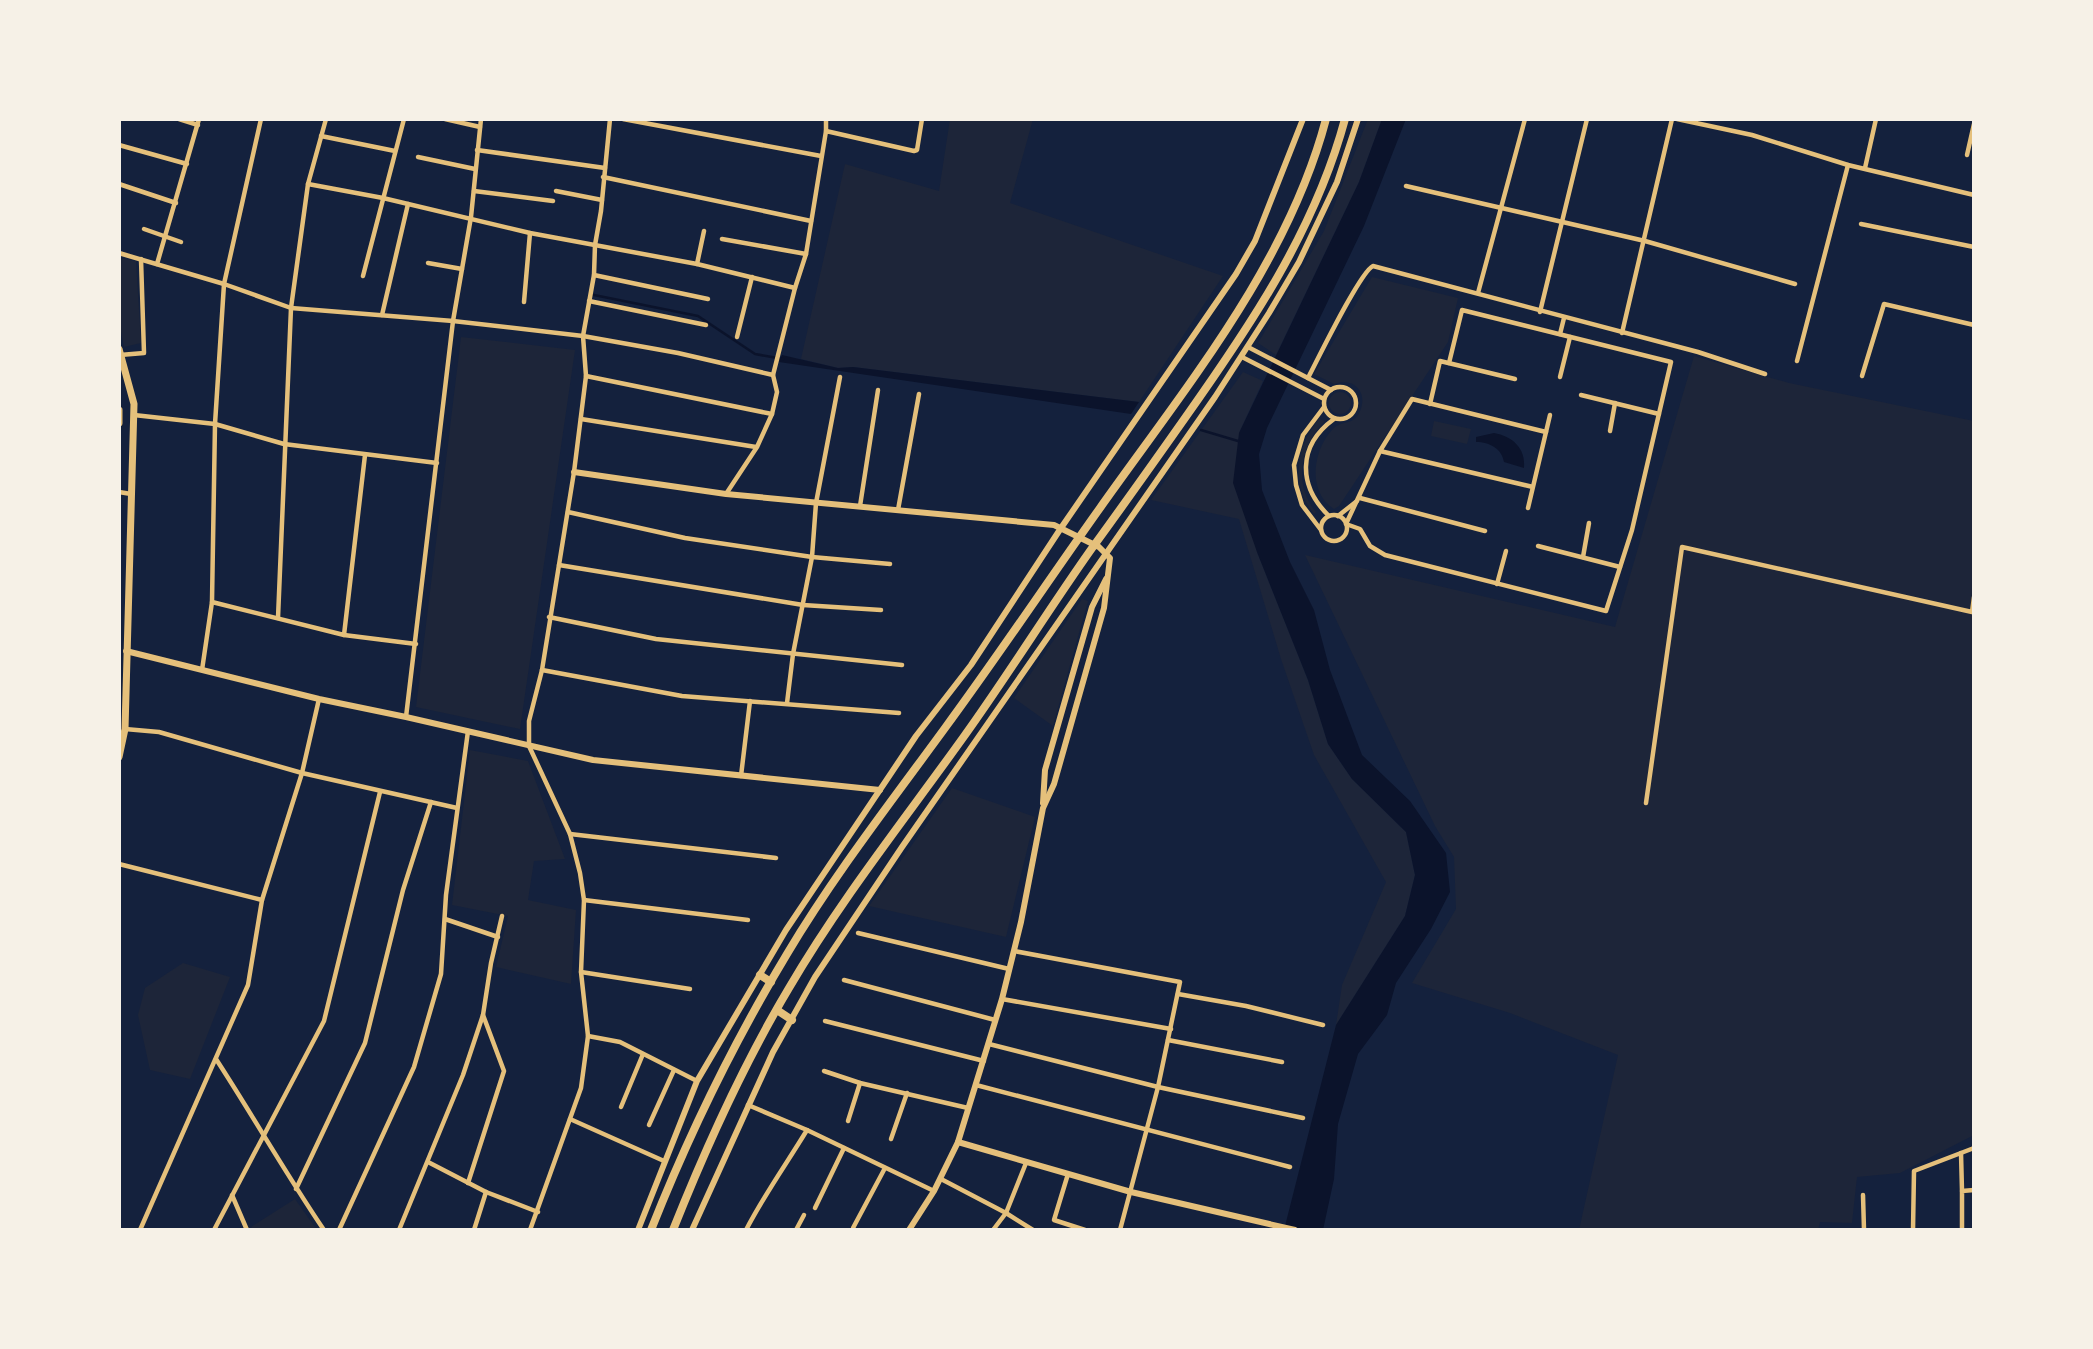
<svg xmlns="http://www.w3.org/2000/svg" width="2093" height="1349" viewBox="0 0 2093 1349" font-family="'Playfair Display',serif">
<rect width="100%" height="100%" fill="#14213d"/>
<g fill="#1d2539">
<polygon points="950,119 1033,119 1010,203 1223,276 1139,402 853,367 838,368 801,359 845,164 939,191"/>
<polygon points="1368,119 1382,119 1359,182 1276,355 1258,343 1324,231"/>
<polygon points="119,258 136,261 141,343 124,347 119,322"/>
<path d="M 1372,277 L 1458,298 L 1448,342 L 1339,506 L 1334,509 C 1306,491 1313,447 1335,427 C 1343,421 1353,424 1358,415 C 1370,395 1356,376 1334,384 L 1314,374 Z"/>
<polygon points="461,337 575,350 520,729 416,707"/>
<polygon points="1694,356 1789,383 1974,421 1974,1135 1900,1173 1857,1177 1852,1223 1820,1222 1818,1230 1579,1230 1618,1055 1510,1013 1412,983 1456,909 1454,857 1435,826 1305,555 1615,627"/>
<polygon points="1243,372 1263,381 1239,433 1257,552 1308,680 1328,744 1352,779 1406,832 1415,875 1405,916 1336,1025 1342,985 1386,882 1314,755 1281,659 1239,519 1151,500"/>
<circle cx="1340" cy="403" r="11"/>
<path d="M 1319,419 L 1325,421 C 1300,445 1293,485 1316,512 L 1314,514 C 1290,485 1296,446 1319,419 Z"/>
<polygon points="1434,421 1471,429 1467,444 1431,436"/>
<polygon points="1082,599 1088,601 1053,726 1014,698"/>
<polygon points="470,750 528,761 565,859 534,861 528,900 576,910 571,984 496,967 508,916 452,905"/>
<polygon points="952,788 1035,817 1006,937 869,906"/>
<polygon points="183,963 230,977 190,1079 150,1070 138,1015 145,988"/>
<polygon points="295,1199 317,1230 253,1230 251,1227"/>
</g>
<g fill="#0b132b">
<polygon points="1382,119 1406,119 1364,226 1267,428 1259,454 1262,490 1290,562 1314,610 1330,670 1362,755 1410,801 1446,853 1450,892 1431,929 1396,983 1387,1015 1358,1054 1338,1124 1334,1179 1323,1230 1284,1230 1336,1025 1405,916 1415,875 1406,832 1352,779 1328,744 1308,680 1257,552 1233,483 1239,433 1359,182"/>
<polygon points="782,355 838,368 853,367 1139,402 1131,414 779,362"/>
<path d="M 1494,433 C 1512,436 1526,448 1524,468 L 1504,462 C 1502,449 1490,442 1476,442 L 1476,437 Z"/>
</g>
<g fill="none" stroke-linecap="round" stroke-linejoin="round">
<g stroke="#0b132b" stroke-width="2.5">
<polyline points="594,295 698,316 755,354 783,359"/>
<polyline points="1201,430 1238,441"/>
</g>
<g stroke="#e5c07b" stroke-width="4.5">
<polyline points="179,119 198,125"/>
<polyline points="445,119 480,127"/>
<polyline points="623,119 821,156"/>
<polyline points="1677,119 1752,135 1848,165 1974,195"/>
<polyline points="826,131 826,119"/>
<polyline points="321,136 395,151"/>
<polyline points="119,145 187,164"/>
<polyline points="477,150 605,168"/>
<polyline points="1967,155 1974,124"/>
<polyline points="418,157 475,169"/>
<polyline points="1865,168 1876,119"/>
<polyline points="603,177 811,221"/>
<polyline points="119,184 176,203"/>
<polyline points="308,184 383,198 530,233 697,264 795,288"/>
<polyline points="1406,186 1645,241 1795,284"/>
<polyline points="474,191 553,201"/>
<polyline points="556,191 602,200"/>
<polyline points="1861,224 1974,247"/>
<polyline points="144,229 181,242"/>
<polyline points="722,239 806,254"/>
<polyline points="119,253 224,284 291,308 453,321 583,336 678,353 773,375"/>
<polyline points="428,263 462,269"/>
<polyline points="157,264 199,119"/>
<polyline points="697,264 704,231"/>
<polyline points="594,275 708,299"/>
<polyline points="363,276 404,119"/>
<polyline points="1478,293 1525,119"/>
<polyline points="589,301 706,325"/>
<polyline points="524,302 530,233"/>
<polyline points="1540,312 1587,119"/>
<polyline points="382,315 408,204"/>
<polyline points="1622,333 1672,119"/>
<polyline points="1560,334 1564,318"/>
<polyline points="737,337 752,277"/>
<polyline points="1248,347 1331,390"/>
<polyline points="120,355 144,353 141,259"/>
<polyline points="1242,357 1324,399"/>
<polyline points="1797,361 1848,165"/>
<polyline points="586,376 772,414"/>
<polyline points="1862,376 1884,304 1974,325"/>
<polyline points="1560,377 1570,337"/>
<path d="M 1308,378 C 1318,359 1360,272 1373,266 L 1698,352 L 1765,374"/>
<circle cx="1340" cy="403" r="16"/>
<polyline points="1581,395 1659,414"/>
<polyline points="1430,404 1440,361 1515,379"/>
<polyline points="134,415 215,424 284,444 437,463"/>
<polyline points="581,419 756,447"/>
<polyline points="1610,431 1615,403"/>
<polyline points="1546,432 1550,415"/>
<polyline points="1380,451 1346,524 1360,529 1370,546 1385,555 1606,611 1632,530 1671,362 1462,310 1449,363"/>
<polyline points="119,492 131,494"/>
<polyline points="726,494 757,447 772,414 777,392 773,375 795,288 806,254 826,131 914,151 917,150 922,119"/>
<polyline points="1360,498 1485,531"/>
<polyline points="860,506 878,390"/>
<polyline points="1528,508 1546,432 1412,399 1380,451 1533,487"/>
<polyline points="898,510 919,394"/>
<polyline points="568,512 685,538 812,557 890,564"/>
<circle cx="1334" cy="528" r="13"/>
<path d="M 1329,516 C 1298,486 1297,446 1334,419"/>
<polyline points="1338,516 1357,501"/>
<polyline points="1321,530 1302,505 1296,485 1294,465 1303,435 1324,407"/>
<polyline points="1538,546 1620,567"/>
<polyline points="1583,557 1589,523"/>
<polyline points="559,565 803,605 881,610"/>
<polyline points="1497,584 1506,551"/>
<polyline points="212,602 344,635 416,644"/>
<polyline points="549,617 656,639 902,665"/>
<polyline points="278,618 291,308 308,184 326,119"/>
<polyline points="344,635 365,455"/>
<polyline points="202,670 212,602 215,424 224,284 261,119"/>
<polyline points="542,670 682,696 899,713"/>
<polyline points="787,703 793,654 812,557 816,503 840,377"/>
<polyline points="406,717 453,321 471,217 481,119"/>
<polyline points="125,729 159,732 302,773 457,808"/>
<polyline points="741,776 750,701"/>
<polyline points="1646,803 1682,547 1972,612 1974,597"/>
<polyline points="570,834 776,858"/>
<polyline points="119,864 262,900 248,985 140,1230"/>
<polyline points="262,900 302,773 319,699"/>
<polyline points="584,900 748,920"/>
<polyline points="445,919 498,937"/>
<polyline points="858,933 1009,969"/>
<polyline points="1014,951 1180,982 1158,1087 1120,1230"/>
<polyline points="581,972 690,989"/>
<polyline points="844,980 995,1020"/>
<polyline points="1178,994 1246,1006 1323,1025"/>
<polyline points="1002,999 1171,1029"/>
<polyline points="825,1021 984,1061"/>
<polyline points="588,1036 620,1042 697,1081"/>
<polyline points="1168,1040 1282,1062"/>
<polyline points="989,1044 1158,1087 1303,1118"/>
<path d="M 216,1059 C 253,1116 286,1174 324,1230"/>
<polyline points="824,1071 860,1083 968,1108"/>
<polyline points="976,1085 1290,1167"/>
<polyline points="621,1107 643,1054"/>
<polyline points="570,1119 664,1161"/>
<polyline points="848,1121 860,1083"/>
<polyline points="649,1125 674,1070"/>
<polyline points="807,1130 934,1191"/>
<polyline points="891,1139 907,1093"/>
<polyline points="1961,1153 1962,1191"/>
<polyline points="428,1162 486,1192 538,1212"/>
<polyline points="1068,1174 1054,1220 1085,1230"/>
<polyline points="941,1179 1006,1213 1033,1230"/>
<polyline points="468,1183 504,1071 483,1015"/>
<polyline points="296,1189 365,1043 403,890 431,802"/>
<polyline points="232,1195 247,1230"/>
<polyline points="1863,1195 1864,1230"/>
<polyline points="815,1208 844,1148"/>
<polyline points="853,1228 885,1168"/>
<polyline points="214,1230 324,1021 380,792"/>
<polyline points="339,1230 414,1067 441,974 446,895 468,731"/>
<polyline points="399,1230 463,1075 483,1015 491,963 502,916"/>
<polyline points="474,1230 486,1192"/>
<polyline points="530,1230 581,1088 588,1036 581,972 584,900 580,873 570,834 529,746 529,721 542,670 574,472 586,376 583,336 594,275 595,245 601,211 610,119"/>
<path d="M 746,1230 C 764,1195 787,1163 807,1130 L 748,1105"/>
<polyline points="796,1230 804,1215"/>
<polyline points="993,1230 1006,1213 1026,1163"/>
<polyline points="1913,1230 1914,1171 1974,1148"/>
<polyline points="1962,1230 1962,1191 1974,1190"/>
</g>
<g stroke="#e5c07b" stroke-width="6">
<polyline points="574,472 726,494 1054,525 1099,547 1110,558 1104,608 1054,784 1043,808 1021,922 1002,999 958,1142 934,1191 909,1230"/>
<polyline points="126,651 319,699 406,717 593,760 880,790"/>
<polyline points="1043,803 1045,770 1092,607 1106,579"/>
<polyline points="958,1142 1131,1192 1295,1230"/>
<polyline points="638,1230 697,1081 786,930 916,736 971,665 1061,528 1236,274 1255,241 1303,119"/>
<polyline points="692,1230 773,1052 815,977 902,847 1215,397 1269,313 1299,262 1337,182 1358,119"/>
</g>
<g stroke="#e5c07b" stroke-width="7">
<polyline points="119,349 134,404 125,729 119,757"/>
<polyline points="119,410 119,423"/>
</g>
<g stroke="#e5c07b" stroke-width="8">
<polyline points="760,975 771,982"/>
<polyline points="777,1010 792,1020"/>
<path d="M 651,1230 C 689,1134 734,1042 787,954 C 834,875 891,802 945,728 C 998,656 1048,581 1100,508 C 1185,388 1288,264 1326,119"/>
<path d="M 673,1230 C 706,1147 743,1065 789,988 C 841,899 905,819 965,735 C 1008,675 1047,612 1090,551 C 1122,507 1154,462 1185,418 C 1251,325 1315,230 1345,119"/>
</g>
</g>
<rect width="2093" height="1349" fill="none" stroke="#f6f1e7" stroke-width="242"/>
</svg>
